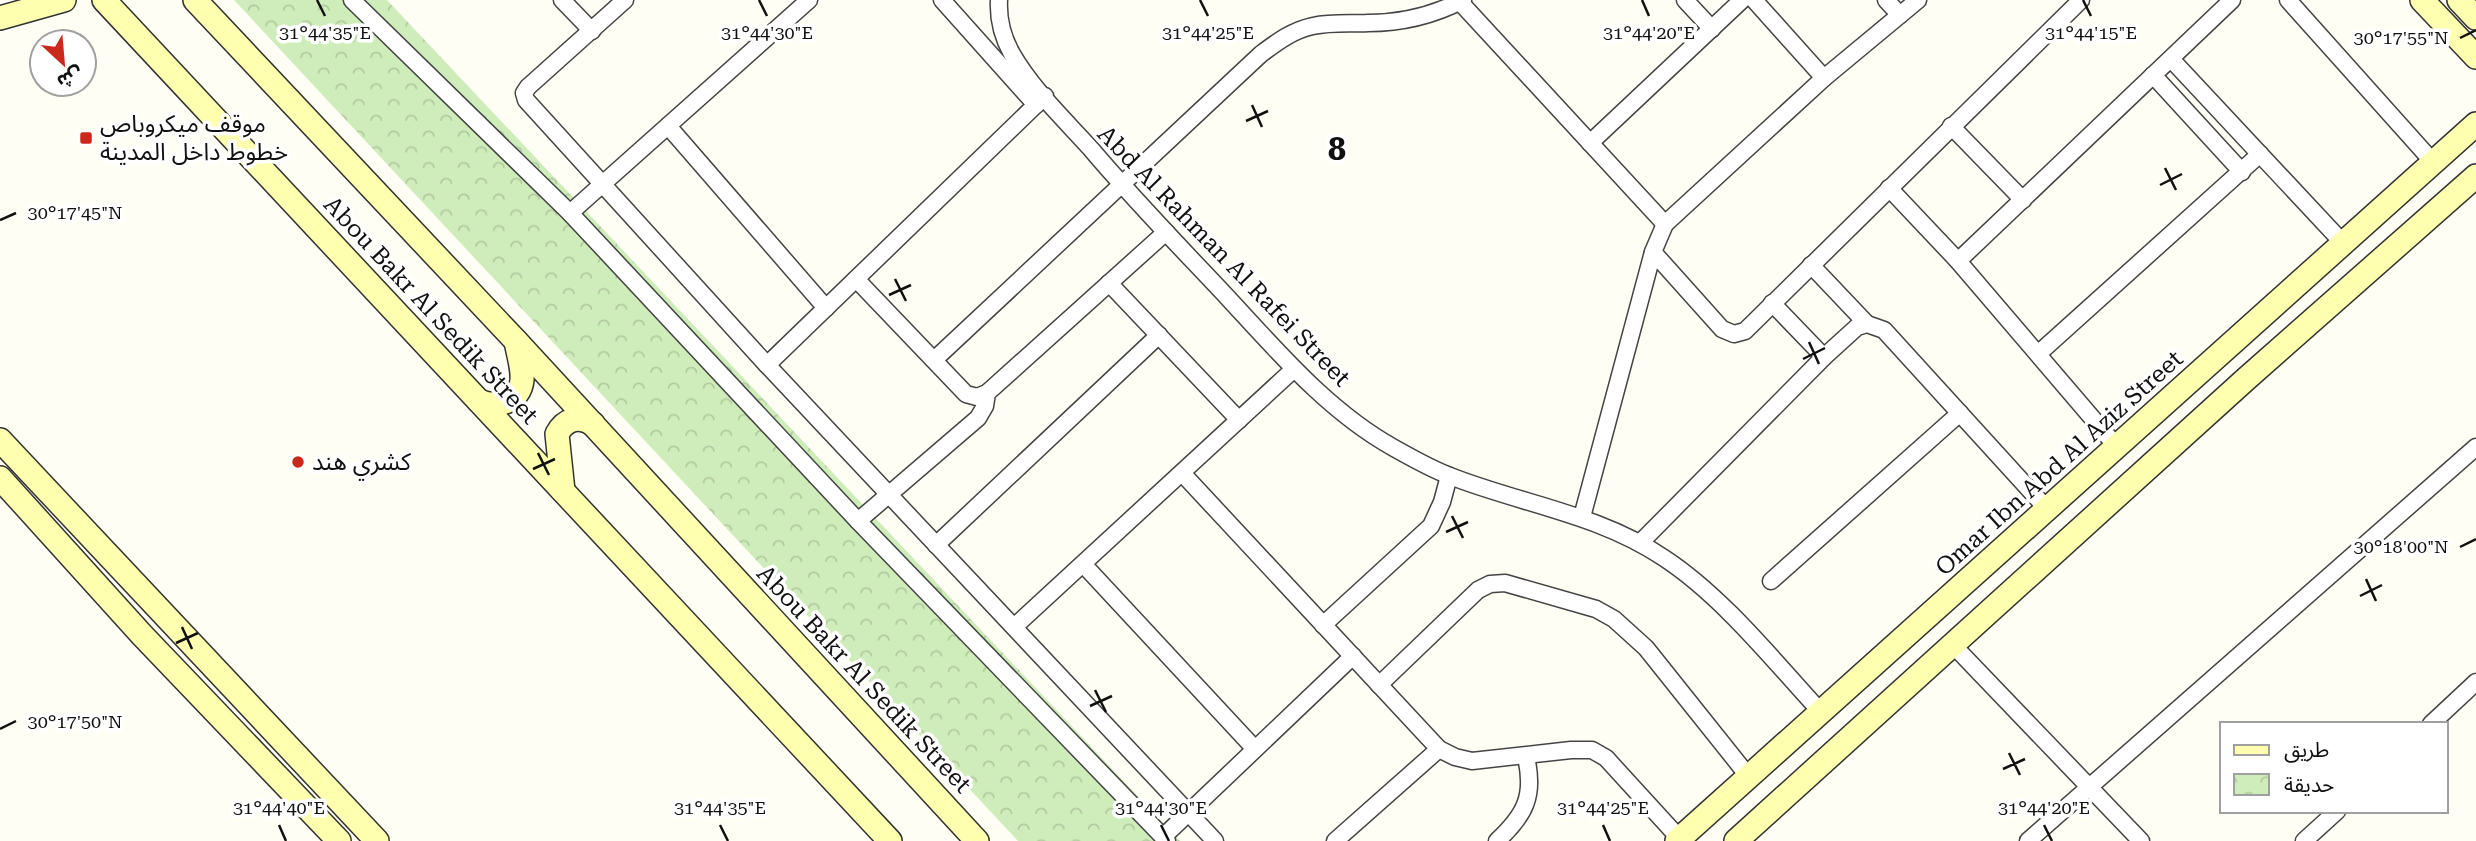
<svg xmlns="http://www.w3.org/2000/svg" width="2476" height="841" viewBox="0 0 2476 841" font-family="'Roboto Serif','Noto Sans Arabic',serif">
<defs>
<pattern id="park-crowns" width="20" height="18" patternUnits="userSpaceOnUse" patternTransform="scale(1.75)"><rect width="20" height="18" fill="#cfedba"/><path d="M2 6a3 3 0 1 1 6 0M12 15a3 3 0 1 1 6 0" fill="none" stroke="#b1ca9f"/></pattern>
</defs>
<rect width="100%" height="100%" fill="#fffef4"/>
<polygon fill="url(#park-crowns)" points="234,0 387,0 1180,841 1018,841"/>
<g fill="none" stroke-linecap="round" stroke-linejoin="round">
<g stroke="#444" stroke-width="19">
<g id="street">
<polyline points="352,0 570,213 858,521 1167,841"/>
<polyline points="562,0 592,31"/>
<polyline points="625,0 528,87 524,93 526,100 767,365 1215,841"/>
<polyline points="942,0 1036,105"/>
<path d="M 999,0 C 998,18 1003,38 1012,54 C 1032,89 1064,119 1091,149 C 1135,201 1182,249 1228,298 C 1278,352 1329,412 1394,448 C 1412,458 1431,469 1450,476 C 1521,504 1599,514 1664,558 C 1722,596 1773,660 1820,711"/>
<polyline points="1685,0 1712,29"/>
<polyline points="1754,0 1824,78"/>
<polyline points="1886,0 1900,15"/>
<polyline points="2288,0 2433,162"/>
<polyline points="1460,2 1665,224"/>
<polyline points="2171,59 2343,243"/>
<polyline points="2153,75 2242,172"/>
<polyline points="668,126 826,308"/>
<polyline points="1951,126 2023,200"/>
<polyline points="1590,143 1742,0"/>
<polyline points="1889,188 1958,261 2117,447"/>
<polyline points="570,213 809,0"/>
<polyline points="1653,252 1722,329 1734,334 1745,331 2081,0"/>
<polyline points="1958,261 2232,0"/>
<polyline points="1811,265 1867,324"/>
<polyline points="856,279 966,394 977,397 987,393"/>
<polyline points="1109,283 1239,420"/>
<polyline points="1772,303 1824,357"/>
<polyline points="2038,354 2260,154"/>
<path d="M 934,360 L 1261,54 C 1277,42 1293,30 1313,26 C 1332,22 1349,24 1368,23 C 1400,23 1434,15 1463,0"/>
<polyline points="767,365 1045,96"/>
<polyline points="1182,473 1439,749 1455,757 1472,761 1571,750 1592,750 1606,758 1680,839"/>
<polyline points="1582,517 1653,252 1665,224 1824,78 1918,0"/>
<polyline points="858,521 978,418 985,406 987,393 1166,232"/>
<polyline points="1640,543 1824,357 1857,327 1867,324 1884,330 2047,509"/>
<polyline points="936,545 1159,335"/>
<polyline points="1083,564 1255,749"/>
<polyline points="1771,581 1960,413"/>
<polyline points="1323,625 1431,526 1442,502 1449,476"/>
<polyline points="1014,627 1294,369"/>
<polyline points="1953,645 2141,841"/>
<polyline points="1379,685 1478,590 1490,584 1505,583 1596,609 1614,619 1646,648 1749,777"/>
<polyline points="2431,724 2476,682"/>
<polyline points="1163,837 1353,656"/>
<polyline points="1335,841 1439,749"/>
<path d="M 1497,841 C 1525,815 1535,796 1526,757"/>
<polyline points="2028,841 2476,447"/>
<polyline points="2304,841 2337,811"/>
</g>
</g>
<g stroke="#333" stroke-width="26">
<g id="secondary">
<polyline points="104,0 890,841"/>
<polyline points="195,0 516,341 977,841"/>
<polyline points="2422,0 2476,57"/>
<polyline points="2459,0 2476,18"/>
<polyline points="0,18 64,0"/>
<path d="M 479,401 C 496,409 520,402 522,380 C 523,368 518,353 516,341"/>
<polyline points="0,440 377,841"/>
<polyline points="0,478 142,635 339,841"/>
<path d="M 563,491 L 557,434 C 565,419 579,415 593,424"/>
<polyline points="1677,841 2476,124"/>
<polyline points="1736,841 2246,379 2476,176"/>
</g>
</g>
<use href="#street" stroke="#fff" stroke-width="16"/>
<use href="#secondary" stroke="#feffaf" stroke-width="23"/>
</g>
<path fill="none" stroke="#111" stroke-width="2.5" d="M 317,0 L 325,16M 759,0 L 767,16M 1200,0 L 1208,16M 1642,0 L 1649,16M 2083,0 L 2091,16M 2460,38 L 2476,30M 1252,105 L 1262,127M 1246,121 L 1268,111M 2165,168 L 2176,190M 2160,185 L 2182,174M 0,220 L 16,213M 895,279 L 906,301M 889,295 L 911,285M 1809,342 L 1819,364M 1803,359 L 1825,348M 538,453 L 549,475M 533,469 L 555,459M 1452,516 L 1463,538M 1446,532 L 1468,522M 2460,547 L 2476,539M 2366,579 L 2376,601M 2360,596 L 2382,585M 182,627 L 192,649M 176,643 L 198,633M 1095,690 L 1106,712M 1090,706 L 1112,696M 0,729 L 16,721M 2009,753 L 2020,775M 2003,769 L 2025,759M 279,825 L 286,841M 720,825 L 728,841M 1161,825 L 1169,841M 1603,825 L 1610,841M 2044,825 L 2052,841"/>
<g fill="#cc291d" stroke="#fff" stroke-width="2.5">
<rect x="79" y="131" width="14" height="14" rx="3.5"/>
<circle cx="298" cy="462" r="7"/>
</g>
<g text-anchor="middle" dominant-baseline="central" stroke-width="7" stroke-linejoin="round" paint-order="stroke">
<g font-size="24" fill="#111" stroke="#fff" text-anchor="start">
<text x="100" y="124">موقف ميكروباص<tspan x="100" dy="28">خطوط داخل المدينة</tspan></text>
<text x="312" y="462">كشري هند</text>
</g>
<g font-size="24" fill="#111" stroke="#fff">
<text transform="translate(1224 256) rotate(46)">Abd Al Rahman Al Rafei Street</text>
<text transform="translate(431 310) rotate(47)">Abou Bakr Al Sedik Street</text>
<text transform="translate(2059 463) rotate(-42)">Omar Ibn Abd Al Aziz Street</text>
<text transform="translate(864 679) rotate(47)">Abou Bakr Al Sedik Street</text>
</g>
<g font-size="32" font-weight="bold" letter-spacing="2" fill="#111" stroke="#fff">
<text x="1338" y="149">8</text>
</g>
</g>
<g font-size="18" text-anchor="middle" fill="#111" stroke="#fff" stroke-width="7" stroke-linejoin="round" paint-order="stroke">
<text x="325" y="39">31°44'35"E</text>
<text x="767" y="39">31°44'30"E</text>
<text x="1208" y="39">31°44'25"E</text>
<text x="1649" y="39">31°44'20"E</text>
<text x="2091" y="39">31°44'15"E</text>
<text x="2401" y="44">30°17'55"N</text>
<text x="75" y="219">30°17'45"N</text>
<text x="2401" y="553">30°18'00"N</text>
<text x="75" y="728">30°17'50"N</text>
<text x="279" y="814">31°44'40"E</text>
<text x="720" y="814">31°44'35"E</text>
<text x="1161" y="814">31°44'30"E</text>
<text x="1603" y="814">31°44'25"E</text>
<text x="2044" y="814">31°44'20"E</text>
</g>
<rect x="2220" y="722" width="228" height="91" fill="#ffffff" stroke="#a0a0a0" stroke-width="2"/>
<rect x="2234" y="745" width="35" height="10" fill="#feffaf" stroke="#a0a0a0" stroke-width="2"/>
<text x="2284" y="757" font-size="21" fill="#111111">طريق</text>
<rect x="2234" y="774" width="35" height="21" fill="url(#park-crowns)" stroke="#a0a0a0" stroke-width="2"/>
<text x="2284" y="792" font-size="21" fill="#111111">حديقة</text>
<g transform="translate(63 63) rotate(154)"><circle r="33" fill="#ffffff" stroke="#a0a0a0" stroke-width="2"/>
<path d="M0-5L12 26L0 18L-12 26Z" fill="#cc291d"/>
<text y="-10" font-size="19" font-weight="bold" text-anchor="middle" fill="#111111">ش</text>
</g>
</svg>
